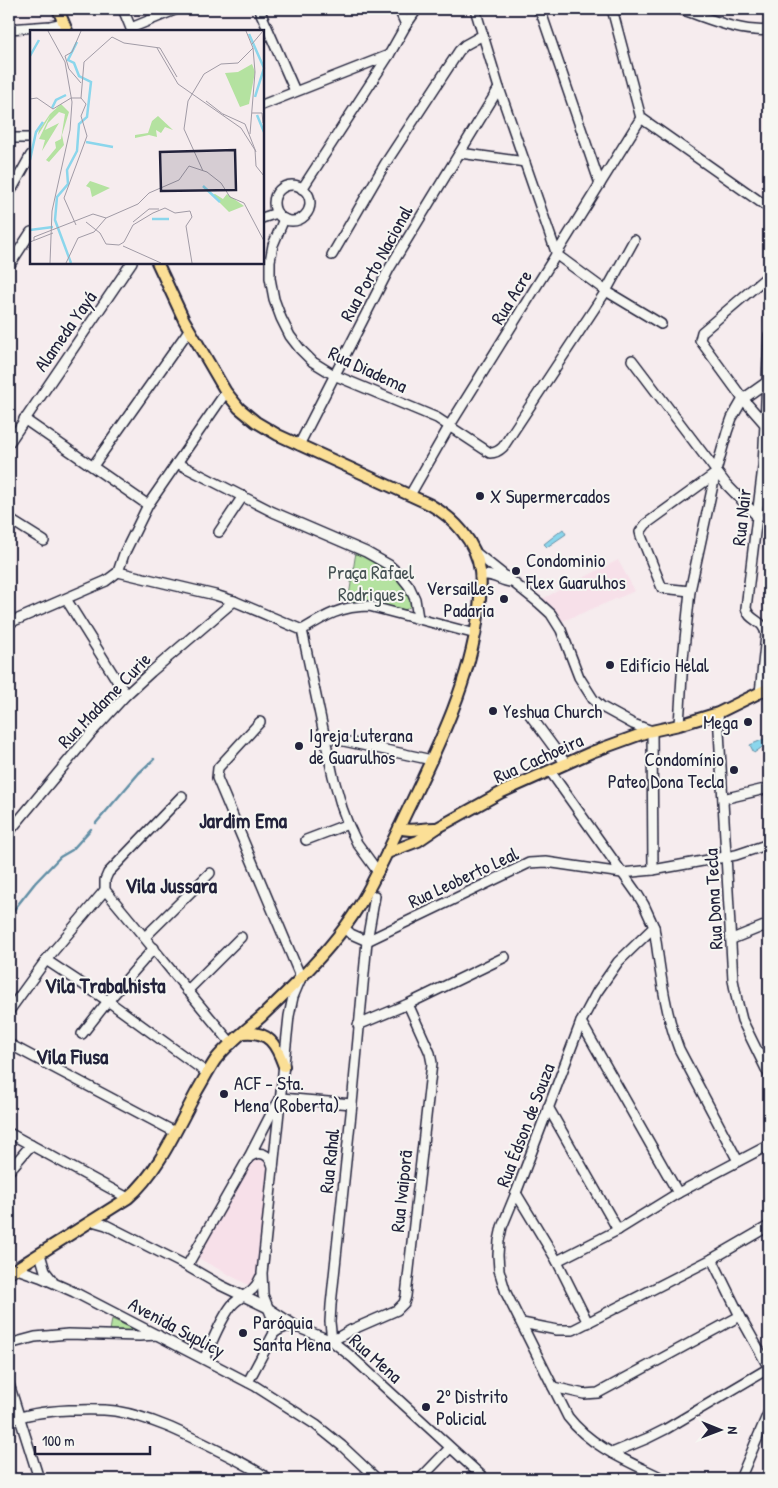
<svg xmlns="http://www.w3.org/2000/svg" width="778" height="1488" viewBox="0 0 778 1488" font-family="'Patrick Hand',sans-serif">
<rect width="100%" height="100%" fill="#f6ecee"/>
<filter id="ink" filterUnits="userSpaceOnUse"><feTurbulence type="fractalNoise" baseFrequency=".02" numOctaves="2"/><feDisplacementMap in="SourceGraphic" scale="10" xChannelSelector="R" yChannelSelector="G"/><feConvolveMatrix kernelMatrix="1 2 1 2 8 2 1 2 1" color-interpolation-filters="sRGB"/></filter>
<g filter="url(#ink)">
<g fill="#f7e0e9">
<polygon points="618,560 635,591 563,621 556,612 542,599"/>
<polygon points="264,1158 267,1167 257,1271 250,1286 198,1258 254,1159"/>
</g>
<g fill="#b4e2a0" stroke="#6b826e">
<path d="M 356,552 C 379,564 406,578 411,606 L 405,610 L 365,601 L 348,602 Z"/>
<polygon points="112,1319 133,1329 135,1331 133,1332 110,1331"/>
</g>
<g fill="#8bd6ec" stroke="#618ea5">
<polygon points="563,529 566,534 547,547 544,544"/>
<polygon points="769,737 769,744 764,745 761,748 754,753 750,745"/>
</g>
<g fill="none" stroke-linecap="round" stroke-linejoin="round">
<g stroke="#618ea5" stroke-width="2.5">
<polyline points="96,823 139,773 154,759"/>
<polyline points="9,916 35,883 60,857 72,850 91,829"/>
</g>
<g stroke="#22223b" stroke-width="12">
<g id="minor">
<polyline points="123,9 132,31"/>
<polyline points="259,9 295,91"/>
<polyline points="399,9 406,25"/>
<polyline points="475,9 499,88 557,255"/>
<polyline points="538,9 543,18 600,184"/>
<polyline points="612,9 641,118 769,208"/>
<path d="M 680,9 C 708,18 739,33 769,30"/>
<polyline points="131,28 177,9"/>
<polyline points="9,29 50,26 64,23"/>
<polyline points="262,105 389,55"/>
<polyline points="9,138 31,138"/>
<polyline points="460,153 525,162"/>
<circle cx="292" cy="203" r="18"/>
<polyline points="302,189 389,55 406,25 417,9"/>
<polyline points="9,194 31,155"/>
<polyline points="262,218 277,213"/>
<path d="M 284,219 L 273,245 L 270,261 L 270,278 L 274,299 L 281,318 L 290,336 L 300,349 L 313,362 L 334,375 L 437,418 L 490,453 C 496,453 499,451 503,447 L 606,291 L 634,240"/>
<polyline points="332,255 385,164 459,51 465,45 483,35"/>
<polyline points="557,255 606,291 661,324"/>
<polyline points="9,266 31,232"/>
<polyline points="632,360 726,484 758,517"/>
<polyline points="24,419 148,505"/>
<polyline points="764,423 743,399 700,340 702,332 769,275"/>
<polyline points="9,443 132,262"/>
<polyline points="299,445 389,269 499,88"/>
<polyline points="177,463 273,512 366,552 389,565 401,576 409,586 415,599 418,618"/>
<polyline points="93,466 189,330"/>
<polyline points="410,495 450,425 641,118"/>
<polyline points="9,519 44,541"/>
<polyline points="219,532 243,496"/>
<polyline points="475,552 539,603 551,614 561,630 579,677 593,699 602,707 633,724 652,731 653,870"/>
<polyline points="118,572 124,554 148,505 226,392"/>
<path d="M 480,577 C 489,571 500,581 510,582"/>
<polyline points="690,591 662,588 641,536 640,532 646,524 715,474"/>
<polyline points="66,599 126,695"/>
<polyline points="9,623 106,581 118,572 215,595 234,601 302,630"/>
<polyline points="302,630 333,776 342,808 348,824 357,843 378,872"/>
<path d="M 302,630 C 325,616 341,606 369,606 L 476,634"/>
<path d="M 760,693 L 766,635 C 764,619 749,622 746,608 L 763,467 L 769,335"/>
<polyline points="718,713 733,980 737,1000 742,1020 769,1075"/>
<polyline points="530,715 566,764"/>
<polyline points="679,725 683,659 690,591 716,471 727,432 732,418 743,399 767,382"/>
<polyline points="325,737 432,760"/>
<path d="M 550,771 L 638,895 L 644,905 L 654,927 L 618,962 L 597,992 L 581,1022 L 516,1193 L 502,1227 L 499,1241 L 498,1255 L 499,1270 L 506,1293 L 568,1417 C 592,1448 630,1462 664,1479"/>
<polyline points="723,799 769,788"/>
<polyline points="9,832 92,732 126,695 151,672 234,601"/>
<polyline points="306,840 348,824"/>
<path d="M 105,890 C 148,941 189,993 232,1044"/>
<path d="M 654,927 C 660,968 664,1010 679,1049 L 738,1161"/>
<polyline points="344,928 351,934 367,941"/>
<polyline points="145,937 210,873"/>
<polyline points="732,939 769,924"/>
<polyline points="367,941 529,863 546,862 622,873 653,870 736,855 769,844"/>
<polyline points="46,960 108,1001 207,1073"/>
<polyline points="187,991 241,937"/>
<polyline points="9,1011 46,960 105,890 105,880 108,873 182,796"/>
<polyline points="581,1022 678,1193"/>
<polyline points="358,1025 408,1004 505,957"/>
<polyline points="82,1034 108,1001 154,948"/>
<polyline points="9,1044 175,1132"/>
<polyline points="548,1107 618,1230"/>
<polyline points="9,1133 128,1198"/>
<path d="M 249,1157 C 261,1150 269,1154 273,1166"/>
<polyline points="9,1171 31,1145"/>
<polyline points="516,1193 557,1261 588,1323"/>
<polyline points="92,1221 106,1225 187,1266 220,1285 268,1308 299,1328 332,1341 353,1358 485,1479"/>
<polyline points="40,1254 45,1271 52,1280"/>
<polyline points="712,1259 740,1316 769,1368"/>
<polyline points="557,1261 618,1230 678,1193 769,1145"/>
<polyline points="187,1266 249,1157 271,1114 281,1098 352,1104"/>
<polyline points="17,1269 40,1277 74,1292 255,1386 316,1425 342,1446 377,1479"/>
<polyline points="522,1323 557,1330 573,1330 712,1259 769,1226"/>
<path d="M 274,1333 C 282,1327 289,1325 299,1328"/>
<polyline points="332,1341 330,1322 331,1305 352,1104 367,941 375,896"/>
<polyline points="332,1341 351,1330 397,1310 404,1303 406,1296 432,1063 430,1053 408,1004"/>
<polyline points="9,1344 35,1337 68,1334 139,1336 158,1335"/>
<path d="M 204,1359 C 213,1341 220,1320 232,1305 C 242,1294 254,1294 260,1278"/>
<polyline points="248,1382 274,1333 273,1320 263,1295 262,1273 289,1016 293,997 301,978 217,778 218,768 260,722"/>
<polyline points="9,1384 39,1479"/>
<polyline points="553,1387 584,1394 598,1393 740,1316"/>
<path d="M 9,1421 C 27,1413 49,1411 69,1410 C 84,1410 100,1409 115,1411 C 151,1417 183,1433 215,1449 C 233,1458 252,1467 269,1479"/>
<polyline points="612,1453 648,1438 666,1429 769,1368"/>
<polyline points="420,1479 450,1448"/>
<polyline points="740,1479 769,1411"/>
</g>
</g>
<g stroke="#22223b" stroke-width="14">
<g id="major">
<polyline points="58,9 67,31"/>
<path d="M 399,828 C 411,833 424,827 437,828"/>
<polyline points="387,853 418,841 437,828 502,792 592,752 647,732 679,725 718,713 769,688"/>
<path d="M 244,1033 C 269,1031 276,1044 284,1066"/>
<path d="M 9,1273 L 128,1198 C 158,1173 178,1126 197,1091 C 203,1081 209,1069 216,1059 C 229,1043 246,1030 261,1017 C 288,991 315,965 338,936 C 364,904 381,865 399,828 C 431,760 468,692 478,616 C 480,601 482,586 480,571 C 476,541 454,518 429,504 L 278,435 L 256,422 L 239,408 L 226,392 L 184,320 L 157,262"/>
</g>
</g>
<use href="#minor" stroke="#f6f6f2" stroke-width="9"/>
<use href="#major" stroke="#fbdf96" stroke-width="10"/>
</g>
</g>
<g fill="#22223b" stroke="#f6f6f2" stroke-width="2">
<circle cx="480" cy="496" r="5"/>
<circle cx="516" cy="571" r="5"/>
<circle cx="504" cy="599" r="5"/>
<circle cx="610" cy="665" r="5"/>
<circle cx="493" cy="711" r="5"/>
<circle cx="748" cy="722" r="5"/>
<circle cx="299" cy="746" r="5"/>
<circle cx="734" cy="770" r="5"/>
<circle cx="224" cy="1094" r="5"/>
<circle cx="243" cy="1333" r="5"/>
<circle cx="426" cy="1407" r="5"/>
</g>
<g text-anchor="middle" dominant-baseline="central" stroke-width="4" stroke-linejoin="round" paint-order="stroke">
<g font-size="19" fill="#22223b" stroke="#f6f6f2">
<text transform="translate(376 263) rotate(-61)">Rua Porto Nacional</text>
<text transform="translate(511 297) rotate(-58)">Rua Acre</text>
<text transform="translate(65 331) rotate(-55)">Alameda Yayá</text>
<text transform="translate(368 369) rotate(25)">Rua Diadema</text>
<text transform="translate(741 517) rotate(-84)">Rua Nair</text>
<text transform="translate(104 700) rotate(-46)">Rua Madame Curie</text>
<text transform="translate(538 758) rotate(-24)">Rua Cachoeira</text>
<text transform="translate(463 877) rotate(-25)">Rua Leoberto Leal</text>
<text transform="translate(713 899) rotate(-93)">Rua Dona Tecla</text>
<text transform="translate(525 1125) rotate(-69)">Rua Édson de Souza</text>
<text transform="translate(329 1161) rotate(-84)">Rua Rahal</text>
<text transform="translate(401 1191) rotate(-84)">Rua Ivaiporã</text>
<text transform="translate(177 1327) rotate(28)">Avenida Suplicy</text>
<text transform="translate(376 1358) rotate(42)">Rua Mena</text>
</g>
<g font-size="19" fill="#22223b" stroke="#f6f6f2" text-anchor="start">
<text x="490" y="496">X Supermercados</text>
<text x="526" y="560">Condominio<tspan x="526" dy="22">Flex Guarulhos</tspan></text>
<text x="494" y="588" text-anchor="end">Versailles<tspan x="494" dy="22">Padaria</tspan></text>
<text x="620" y="665">Edifício Helal</text>
<text x="503" y="711">Yeshua Church</text>
<text x="738" y="722" text-anchor="end">Mega</text>
<text x="309" y="735">Igreja Luterana<tspan x="309" dy="22">de Guarulhos</tspan></text>
<text x="724" y="759" text-anchor="end">Condomínio<tspan x="724" dy="22">Pateo Dona Tecla</tspan></text>
<text x="234" y="1083">ACF - Sta.<tspan x="234" dy="22">Mena (Roberta)</tspan></text>
<text x="253" y="1322">Paróquia<tspan x="253" dy="22">Santa Mena</tspan></text>
<text x="436" y="1396">2º Distrito<tspan x="436" dy="22">Policial</tspan></text>
</g>
<g font-size="19" fill="#465254" stroke="#f6f6f2">
<text x="371" y="572">Praça Rafael<tspan x="371" dy="22">Rodrigues</tspan></text>
</g>
<g font-size="21" font-weight="bold" fill="#22223b" stroke="#f6f6f2">
<text x="243" y="820">Jardim Ema</text>
<text x="171" y="885">Vila Jussara</text>
<text x="105" y="985">Vila Trabalhista</text>
<text x="72" y="1056">Vila Fiusa</text>
</g>
</g>
<g transform="translate(30 30)">
<rect width="234" height="234" fill="#f6ecee"/>
<path d="M 222,34 L 225,42 L 219,74 L 210,77 L 195,43 L 208,42 ZM 31,74 L 39,82 L 32,105 L 34,115 L 19,132 L 16,130 L 26,118 L 25,112 L 31,109 L 35,84 L 29,82 L 18,93 L 15,100 L 29,93 L 12,121 L 15,110 L 9,109 L 20,86 L 8,105 L 9,100 L 20,84 ZM 128,86 L 143,100 L 135,97 L 131,103 L 126,100 L 127,107 L 119,105 L 105,108 L 105,105 L 118,103 L 122,91 ZM 60,151 L 66,153 L 62,156 L 66,153 L 80,158 L 62,167 L 60,158 L 56,156 ZM 185,164 L 193,169 L 197,164 L 214,176 L 199,182 L 182,165 Z" fill="#b4e2a0"/>
<path fill="none" stroke="#8bd6ec" stroke-width="2.5" d="M 219,4 L 234,38 L 225,67M 0,26 L 9,10M 22,78 L 26,70 L 36,65M 227,85 L 234,102M 56,112 L 83,117M 0,130 L 6,102 L 13,92M 173,156 L 190,172M 122,189 L 139,189M 0,200 L 23,197M 41,233 L 25,190 L 27,167 L 38,154 L 37,140 L 47,121 L 49,94 L 57,87 L 61,52 L 49,46 L 44,33 L 38,30 L 47,12"/>
<path fill="none" stroke="#a19ba6" stroke-width="1" d="M 18,1 L 35,32 L 42,72 L 40,100 L 22,181 L 20,233M 216,1 L 223,18 L 225,42 L 220,104M 82,7 L 94,13 L 130,18 L 147,47M 222,14 L 233,1M 127,18 L 148,54 L 211,98 L 225,120 L 226,136 L 234,146M 51,53 L 39,39 L 35,26 L 42,22 L 51,1M 51,68 L 54,32 L 82,7M 0,69 L 7,68 L 23,79 L 41,68 L 51,68 L 56,74 L 51,86 L 57,106 L 34,168 L 46,195M 176,71 L 194,85M 222,83 L 232,83 L 233,93M 193,84 L 215,94 L 226,122M 173,141 L 154,99 L 158,71 L 174,44 L 191,34 L 208,33 L 223,18M 56,192 L 70,203 L 76,214 L 89,215 L 94,212 L 103,195 L 123,183 L 135,178 L 145,183 L 160,181 L 162,187 L 156,196 L 162,233M 103,192 L 119,179 L 129,179M 4,210 L 4,207 L 63,184 L 76,188M 0,212 L 23,203M 93,216 L 131,233M 36,233 L 48,208 L 64,202 L 76,188 L 108,174 L 119,163 L 149,150 L 159,136 L 177,142 L 191,153 L 200,167 L 214,173 L 234,211"/>
<path fill="#22223b" fill-opacity="0.15" stroke="#22223b" stroke-width="2.5" d="M 205,120 L 206,160 L 131,161 L 130,122 Z"/>
<rect width="234" height="234" fill="none" stroke="#22223b" stroke-width="2.5"/>
</g>
<rect width="778" height="1488" fill="none" stroke="#f6f6f2" stroke-width="30"/>
<rect x="15" y="15" width="748" height="1458" fill="none" stroke="#22223b" stroke-width="2" filter="url(#ink)"/>
<g transform="translate(720 1430) rotate(91)" stroke="#f6f6f2" stroke-width="4" paint-order="stroke">
<path d="M0-4L9 19L0 12L-9 19Z" fill="#22223b"/>
<text y="-8" font-size="14" font-weight="bold" text-anchor="middle" fill="#22223b">N</text>
</g>
<path d="M35 1446v8h115v-8" fill="none" stroke="#22223b" stroke-width="2.5"/>
<text x="42" y="1446" font-size="15" fill="#22223b" stroke="#f6f6f2" stroke-width="4" paint-order="stroke">100 m</text>
</svg>
